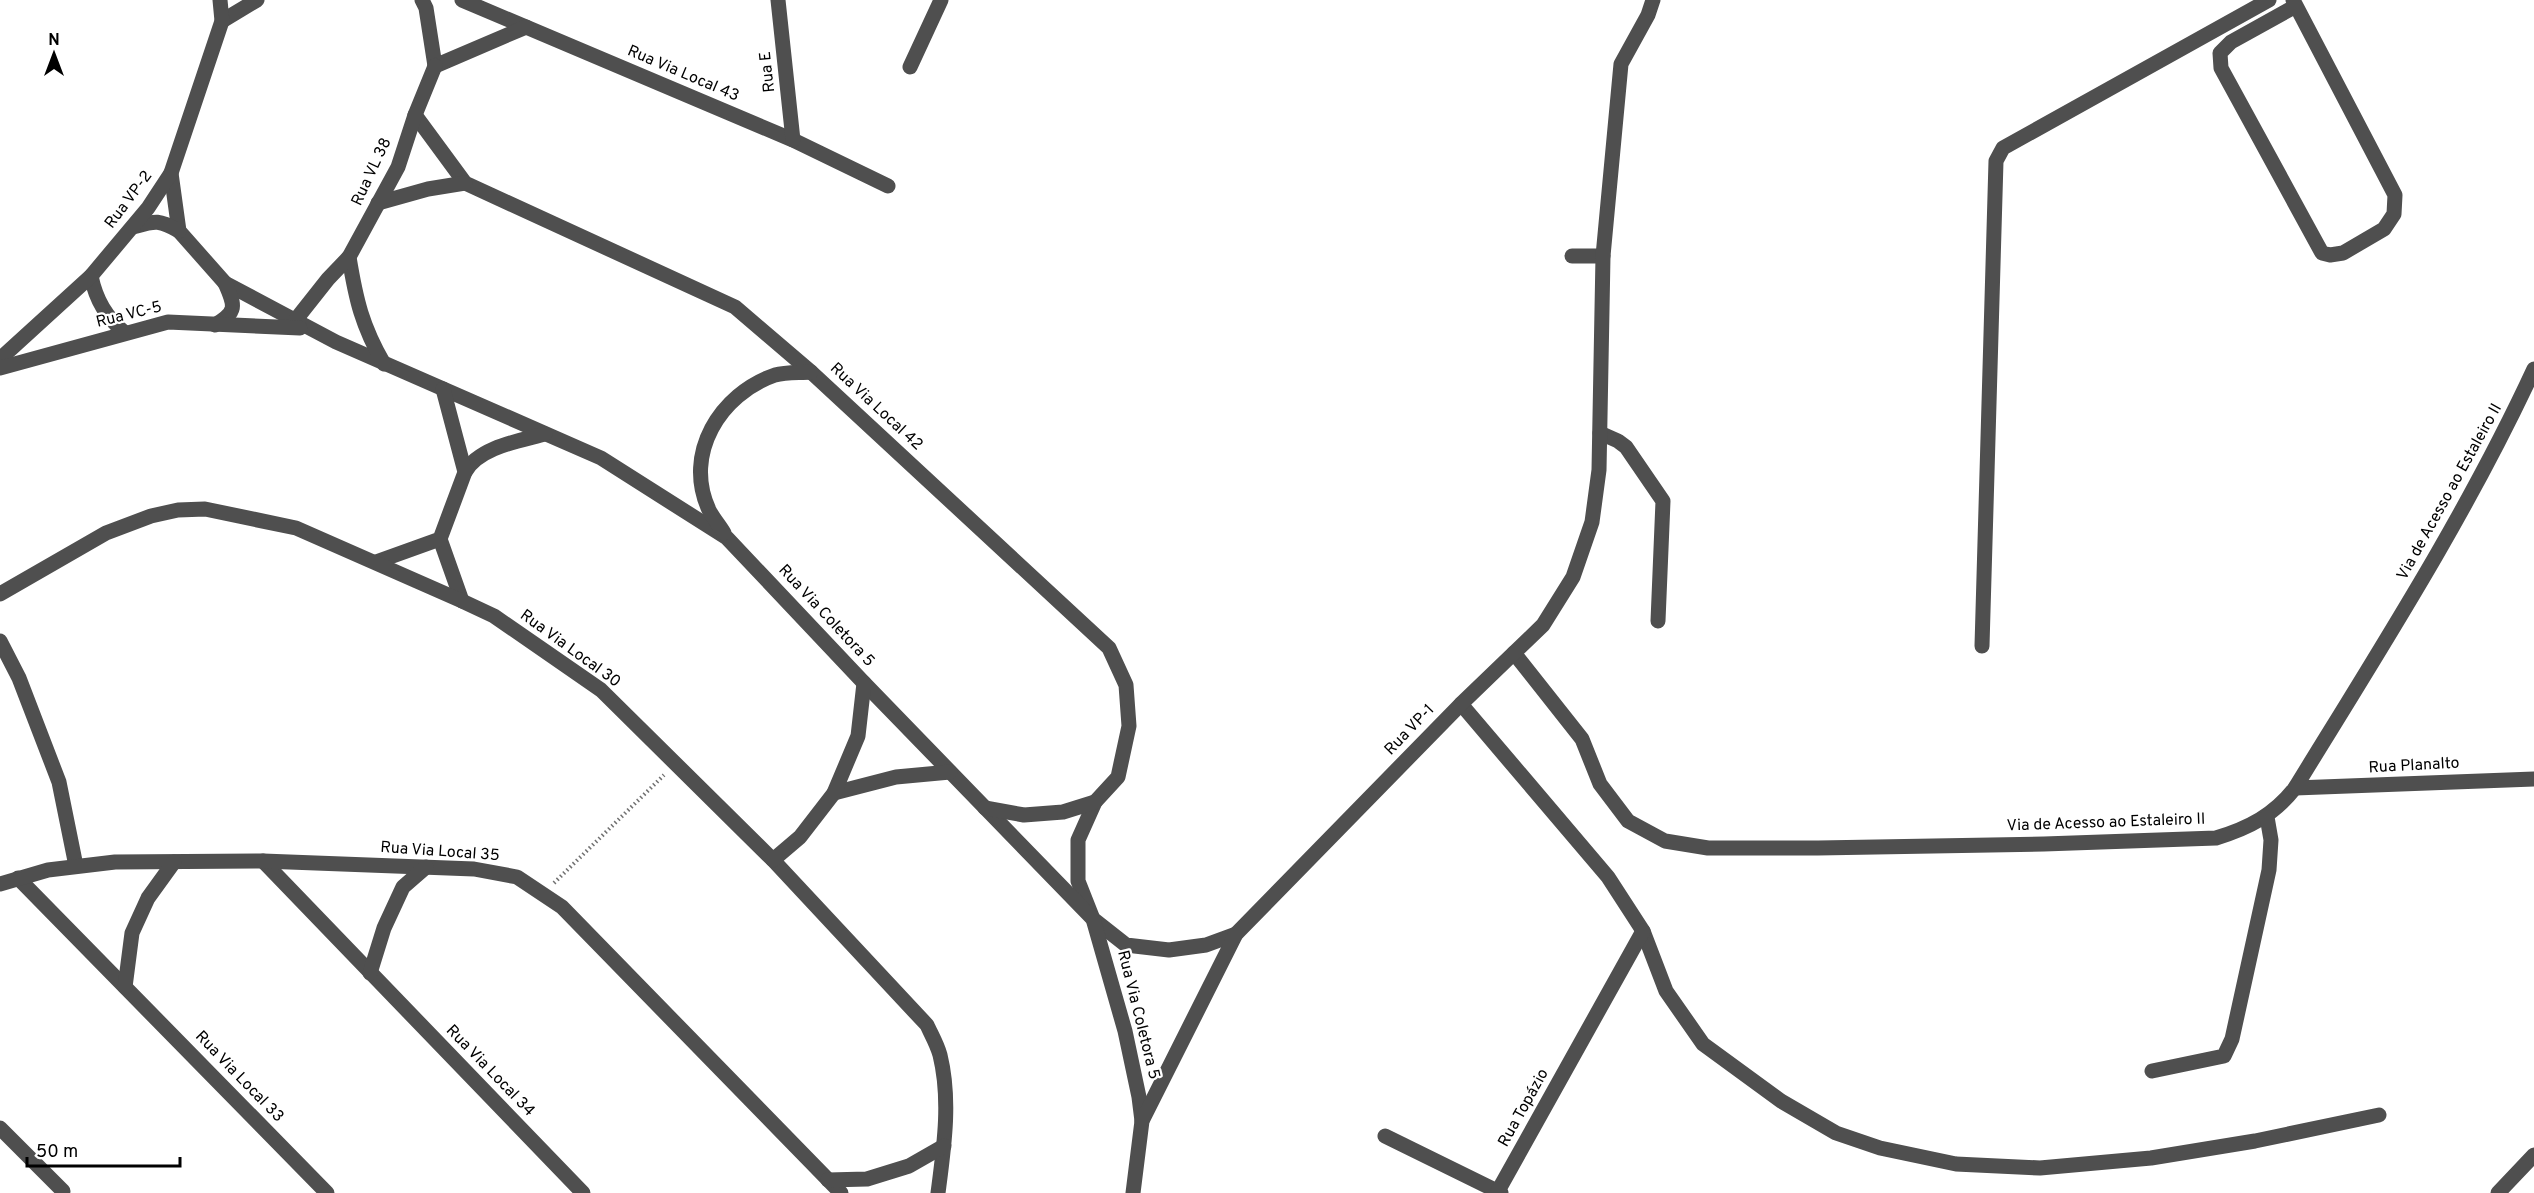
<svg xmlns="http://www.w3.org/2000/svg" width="2534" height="1193" viewBox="0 0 2534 1193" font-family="Overpass,sans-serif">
<rect width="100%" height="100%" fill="#fff"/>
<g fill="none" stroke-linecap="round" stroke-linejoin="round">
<polyline stroke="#717171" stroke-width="4" stroke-dasharray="1.5 3" stroke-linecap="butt" points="554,883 664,775"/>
<g stroke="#4f4f4f" stroke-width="15">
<polyline points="422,0 426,8 435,66"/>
<polyline points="462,0 793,140 888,186"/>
<polyline points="778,0 793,140"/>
<polyline points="2293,0 2395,195 2394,214 2384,229 2343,253 2330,255 2322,253 2221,68 2220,53 2231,42 2296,6"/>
<polyline points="222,21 257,0"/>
<polyline points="435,66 526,27"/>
<polyline points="910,67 941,0"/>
<polyline points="415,115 465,183 735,307 811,372 1109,648 1126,685 1129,726 1118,777 1095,802 1078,840 1078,881 1093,919 1126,945 1169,950 1206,945 1236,934"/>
<polyline points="171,173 179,231 225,283 336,342 601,458 727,538 864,683 1093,919 1125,1031 1139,1097 1142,1121"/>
<polyline points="378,203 428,189 465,183"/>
<path d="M 133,227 C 155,221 158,219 179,231"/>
<polyline points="1572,256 1603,256"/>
<path d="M 349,257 C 356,300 362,326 384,364"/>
<path d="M 91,276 C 96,300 106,317 125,333"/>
<path d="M 215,325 C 238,311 235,306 225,283"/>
<polyline points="290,327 328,279 349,257 398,167 415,115 435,66"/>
<polyline points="0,359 91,276 148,208 171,173 222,21 220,0"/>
<polyline points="0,368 168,322 300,328"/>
<polyline points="1600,433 1618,441 1626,447 1663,501 1658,621"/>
<path d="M 465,472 C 479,447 519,441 545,434"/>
<path d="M 724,533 C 720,526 713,518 709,510 C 683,454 720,394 775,375 C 786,372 800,373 811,372"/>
<polyline points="440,539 462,601"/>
<polyline points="376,562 440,539 465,472 443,389"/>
<path d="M 0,594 L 106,533 L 151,516 L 178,510 L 205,509 L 296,528 L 462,601 L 494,616 L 601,690 L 773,860 L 927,1025 C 931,1034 937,1044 940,1055 C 951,1100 944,1147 938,1193"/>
<polyline points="0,641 19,678 59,782 76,866"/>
<polyline points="1982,646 1996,161 2003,148 2269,0"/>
<path d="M 1514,653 L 1582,739 L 1600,784 L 1628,821 L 1665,841 L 1708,848 L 1818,848 L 2044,844 L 2216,838 C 2249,828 2274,815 2295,788 C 2379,651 2466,516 2534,369"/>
<polyline points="1461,704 1608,877 1643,931 1666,991 1703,1044 1781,1101 1836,1133 1880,1148 1956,1164 2040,1168 2151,1158 2255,1141 2379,1115"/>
<polyline points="2295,788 2534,779"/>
<polyline points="834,793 896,777 950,772"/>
<polyline points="985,808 1024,815 1063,812 1095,802"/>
<polyline points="773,860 800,837 834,793 858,736 864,683"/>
<polyline points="263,861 583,1193"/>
<polyline points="18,878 327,1193"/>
<polyline points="0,884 48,870 115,862 263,861 474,869 517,877 562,907 841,1193"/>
<polyline points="370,973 384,928 403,887 426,867"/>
<polyline points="125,987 132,933 148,898 174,862"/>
<polyline points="2152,1071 2224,1056 2232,1039 2269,870 2271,840 2267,817"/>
<polyline points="0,1128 63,1191"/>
<polyline points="1385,1136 1501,1193"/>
<polyline points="828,1180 867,1179 909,1166 944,1146"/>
<polyline points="1498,1191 1643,931"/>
<polyline points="1133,1193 1142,1121 1236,934 1461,704 1543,625 1573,577 1592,522 1599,470 1603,256 1621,64 1648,15 1653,0"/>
<polyline points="2498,1193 2534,1155"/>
</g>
</g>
<g text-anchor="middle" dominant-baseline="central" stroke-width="4.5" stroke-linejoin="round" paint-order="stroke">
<g font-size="16" fill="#000" stroke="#fff">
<text transform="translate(768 72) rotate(-96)">Rua E</text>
<text transform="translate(683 74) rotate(23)">Rua Via Local 43</text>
<text transform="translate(372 172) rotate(-65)">Rua VL 38</text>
<text transform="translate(129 200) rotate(-53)">Rua VP-2</text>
<text transform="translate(129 315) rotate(-14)">Rua VC-5</text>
<text transform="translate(876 407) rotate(43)">Rua Via Local 42</text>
<text transform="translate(2450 492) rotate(-61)">Via de Acesso ao Estaleiro II</text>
<text transform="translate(826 616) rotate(47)">Rua Via Coletora 5</text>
<text transform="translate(570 649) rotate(36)">Rua Via Local 30</text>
<text transform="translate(1410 730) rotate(-46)">Rua VP-1</text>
<text transform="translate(2414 766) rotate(-3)">Rua Planalto</text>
<text transform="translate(2106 823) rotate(-2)">Via de Acesso ao Estaleiro II</text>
<text transform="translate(440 852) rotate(4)">Rua Via Local 35</text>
<text transform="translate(1138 1015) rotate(76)">Rua Via Coletora 5</text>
<text transform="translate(490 1071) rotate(46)">Rua Via Local 34</text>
<text transform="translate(239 1077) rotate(46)">Rua Via Local 33</text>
<text transform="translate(1524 1108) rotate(-61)">Rua Topázio</text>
</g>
</g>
<g transform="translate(54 54)" stroke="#ffffff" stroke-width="4.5" paint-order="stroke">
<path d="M0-4.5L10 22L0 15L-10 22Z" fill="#000000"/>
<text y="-9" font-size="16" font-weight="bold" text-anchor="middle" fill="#000000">N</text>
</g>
<path d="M27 1157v9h153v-9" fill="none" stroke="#000000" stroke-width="3"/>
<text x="36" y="1157" font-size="18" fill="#000000" stroke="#ffffff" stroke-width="4.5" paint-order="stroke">50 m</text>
</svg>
